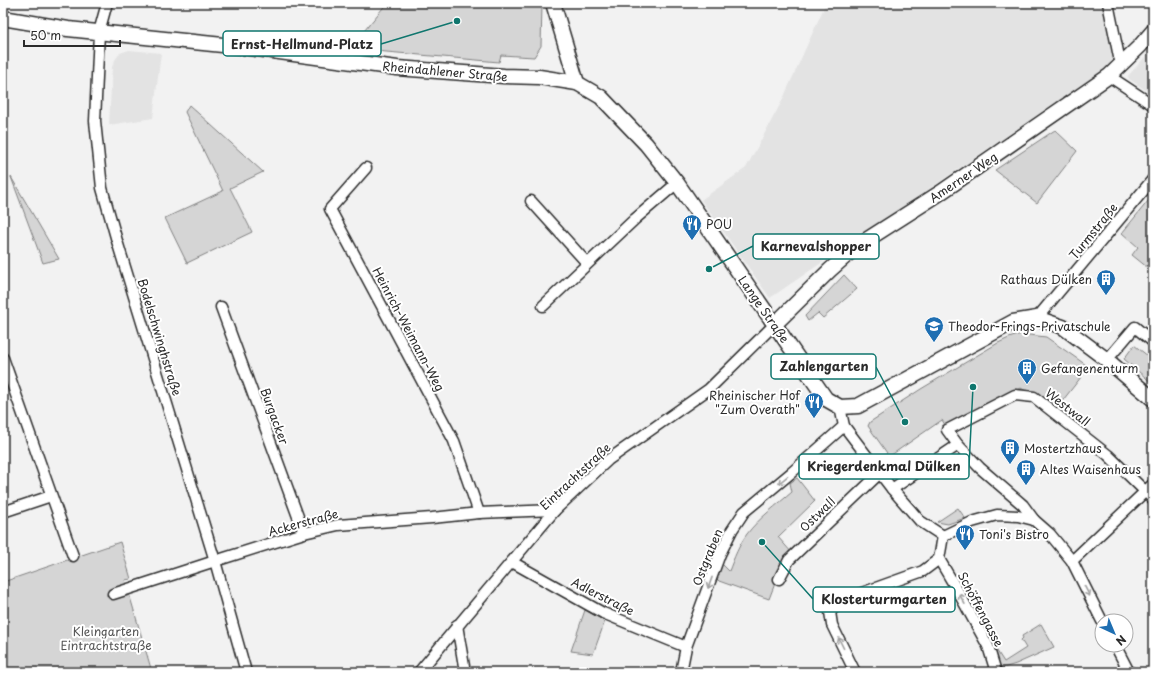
<svg xmlns="http://www.w3.org/2000/svg" width="1156" height="675" viewBox="0 0 1156 675" font-family="'Playpen Sans',sans-serif">
<rect width="100%" height="100%" fill="#f2f2f2"/>
<filter id="ink" filterUnits="userSpaceOnUse"><feTurbulence type="fractalNoise" baseFrequency=".025" numOctaves="2"/><feDisplacementMap in="SourceGraphic" scale="8" xChannelSelector="R" yChannelSelector="G"/><feConvolveMatrix kernelMatrix="1 2 1 2 8 2 1 2 1" color-interpolation-filters="sRGB"/></filter>
<g filter="url(#ink)">
<g fill="#e3e3e3">
<polygon points="826,3 1103,3 1113,48 1112,59 1109,66 770,298 701,200 746,168 782,101"/>
<polygon points="1153,48 1153,95 1129,79 1128,76"/>
<polygon points="129,50 161,53 153,118 109,125 112,67 115,60 120,53"/>
</g>
<g fill="#d5d5d5" stroke="#808080">
<polygon points="387,3 541,3 542,5 541,46 534,57 501,55 499,62 353,49 360,36"/>
<polygon points="189,105 263,172 230,188 252,232 187,263 165,218 223,191 185,112"/>
<polygon points="1055,130 1077,151 1037,203 995,170"/>
<polygon points="11,177 59,259 43,263"/>
<polygon points="1153,195 1153,272 1132,255 1138,247 1122,233"/>
<polygon points="844,275 857,289 823,318 818,313 808,321 805,316"/>
<polygon points="1021,334 1046,337 1089,367 1056,409 1031,390 1026,391 1021,388 947,428 942,420 884,460 884,457 887,453 868,426 870,422 921,389 998,343 1009,338"/>
<polygon points="1134,345 1153,360 1153,384 1124,359"/>
<path d="M 797,478 L 815,501 L 778,537 L 792,553 L 784,560 L 769,599 L 719,581 L 716,578 L 721,563 L 729,571 C 734,558 739,545 747,534 C 759,518 777,505 792,492 L 790,483 Z"/>
<polygon points="958,508 965,518 948,524 937,522"/>
<polygon points="120,542 131,579 125,580 152,672 3,672 3,582"/>
<polygon points="585,610 605,621 593,654 571,651"/>
<polygon points="1041,624 1054,647 1016,664 1000,669 993,651 995,650 990,638 993,637 997,646 995,648 1004,662 1026,648 1021,640 1023,638 1022,636"/>
</g>
<g fill="none" stroke-linecap="round" stroke-linejoin="round">
<g stroke="#2b2b2b" stroke-width="13">
<g id="street">
<polyline points="107,3 99,32 95,121 102,188 117,241 215,561 246,672"/>
<polyline points="1108,3 1119,57 1125,61"/>
<polyline points="1109,76 1153,105"/>
<polyline points="366,168 330,209 454,441 479,513"/>
<polyline points="531,201 587,263"/>
<polyline points="543,306 635,219 677,183"/>
<polyline points="221,307 304,533"/>
<polyline points="1037,318 1153,179"/>
<polyline points="3,358 73,556"/>
<polyline points="1107,360 1135,327 1153,342"/>
<polyline points="840,407 844,426 892,489 920,521 943,536"/>
<polyline points="958,445 947,430 1015,395 1034,397 1108,455 1153,499"/>
<polyline points="892,489 958,445 980,468 1023,505 1034,520"/>
<polyline points="3,512 51,496"/>
<polyline points="943,536 972,522 997,515 1018,516 1034,520 1050,534 1072,561 1102,621"/>
<polyline points="939,559 956,588 988,646 996,672"/>
<polyline points="1072,561 1153,484"/>
<polyline points="512,562 603,613 686,647"/>
<polyline points="779,579 789,560 880,473"/>
<polyline points="113,594 215,561 304,533 338,525 432,518 479,513 555,510"/>
<polyline points="457,625 465,672"/>
<polyline points="1115,645 1129,672"/>
<polyline points="419,672 555,510 608,460 709,389 775,324"/>
<polyline points="681,672 686,647 720,554 732,530 744,512 791,473 844,426"/>
<polyline points="855,672 832,625 830,612 842,600 923,571 939,559 943,536"/>
</g>
</g>
<g stroke="#2b2b2b" stroke-width="17">
<g id="secondary">
<polyline points="553,3 577,83"/>
<polyline points="3,18 68,29 242,47 397,68 504,76 539,77 577,83 601,97 646,144 677,183 826,399 840,407 858,406 1013,322 1037,318 1063,327 1107,360 1153,399"/>
<polyline points="775,324 830,270 857,246 940,193 1109,76 1140,46 1153,31"/>
</g>
</g>
<use href="#street" stroke="#fff" stroke-width="10"/>
<use href="#secondary" stroke="#fff" stroke-width="14"/>
</g>
<defs><path id="oneway-shaft" d="M-6 0H5M1.5-3L5.5 0L1.5 3" fill="none" stroke-width="1.6" stroke-linecap="round" stroke-linejoin="round"/></defs>
<g stroke="#a0a0a0">
<use href="#oneway-shaft" transform="translate(783 480) rotate(140)"/>
<use href="#oneway-shaft" transform="translate(710 583) rotate(110)"/>
<use href="#oneway-shaft" transform="translate(1087 591) rotate(63)"/>
<use href="#oneway-shaft" transform="translate(962 599) rotate(-119)"/>
<use href="#oneway-shaft" transform="translate(841 643) rotate(-116)"/>
</g>
</g>
<defs>
<g id="restaurant-pin" transform="scale(1)"><path d="M0 17L-7.5 6A9.5 9.5 0 1 1 7.5 6Z" fill="#1f6fb2" stroke="#fff"/><path d="M-5-6h1v4h1v-4h1v4h1v-4h1v5L-1.5 .5V6h-2V.5L-5-1ZM5-6V6H3V1.5H1.5Q1.5-4 5-6Z" fill="#fff"/></g>
<g id="building-pin" transform="scale(1)"><path d="M0 17L-7.5 6A9.5 9.5 0 1 1 7.5 6Z" fill="#1f6fb2" stroke="#fff"/><path d="M-4-6H4V6H1V3H-1V6H-4ZM-2.5-4.3h1.7v1.8h-1.7ZM.8-4.3h1.7v1.8H.8ZM-2.5-1h1.7V.8h-1.7ZM.8-1h1.7V.8H.8Z" fill="#fff"/></g>
<g id="school-pin" transform="scale(1)"><path d="M0 17L-7.5 6A9.5 9.5 0 1 1 7.5 6Z" fill="#1f6fb2" stroke="#fff"/><path d="M0-5L7-2L0 1L-7-2ZM-4 1L0 2.5L4 1V4Q0 6-4 4Z" fill="#fff"/></g>
</defs>
<g fill-rule="evenodd">
<use href="#restaurant-pin" x="692" y="224"/>
<use href="#building-pin" x="1106" y="279"/>
<use href="#school-pin" x="934" y="326"/>
<use href="#building-pin" x="1027" y="368"/>
<use href="#restaurant-pin" x="814" y="402"/>
<use href="#building-pin" x="1010" y="448"/>
<use href="#building-pin" x="1026" y="469"/>
<use href="#restaurant-pin" x="965" y="534"/>
</g>
<g text-anchor="middle" dominant-baseline="central" stroke-width="4" stroke-linejoin="round" paint-order="stroke">
<g font-size="12" fill="#2b2b2b" stroke="#fff">
<text transform="translate(445 71) rotate(5)">Rheindahlener Straße</text>
<text transform="translate(963 177) rotate(-34)">Amerner Weg</text>
<text transform="translate(1093 231) rotate(-51)">Turmstraße</text>
<text transform="translate(764 309) rotate(55)">Lange Straße</text>
<text transform="translate(409 329) rotate(62)">Heinrich-Weimann-Weg</text>
<text transform="translate(160 337) rotate(73)">Bodelschwinghstraße</text>
<text transform="translate(1068 407) rotate(38)">Westwall</text>
<text transform="translate(275 416) rotate(70)">Burgacker</text>
<text transform="translate(575 476) rotate(-43)">Eintrachtstraße</text>
<text transform="translate(817 514) rotate(-44)">Ostwall</text>
<text transform="translate(303 522) rotate(-15)">Ackerstraße</text>
<text transform="translate(707 557) rotate(-68)">Ostgraben</text>
<text transform="translate(603 596) rotate(27)">Adlerstraße</text>
<text transform="translate(981 609) rotate(62)">Schöffengasse</text>
</g>
<g font-size="12" fill="#2b2b2b" stroke="#fff" text-anchor="start">
<text x="706" y="224">POU</text>
<text x="1092" y="279" text-anchor="end">Rathaus Dülken</text>
<text x="948" y="326">Theodor-Frings-Privatschule</text>
<text x="1041" y="368">Gefangenenturm</text>
<text x="800" y="395" text-anchor="end">Rheinischer Hof<tspan x="800" dy="14">"Zum Overath"</tspan></text>
<text x="1024" y="448">Mostertzhaus</text>
<text x="1040" y="469">Altes Waisenhaus</text>
<text x="979" y="534">Toni's Bistro</text>
</g>
<g font-size="12" fill="#565656" stroke="#fff">
<text x="106" y="631">Kleingarten<tspan x="106" dy="14">Eintrachtstraße</tspan></text>
</g>
</g>
<path fill="none" stroke="#0f766e" stroke-width="1.5" d="M457 21L381 44M709 269L753 246M905 422L876 367M973 387L969 466M762 542L813 599"/>
<g fill="#0f766e" stroke="#fff" stroke-width="1.5">
<circle cx="457" cy="21" r="4"/>
<circle cx="709" cy="269" r="4"/>
<circle cx="905" cy="422" r="4"/>
<circle cx="973" cy="387" r="4"/>
<circle cx="762" cy="542" r="4"/>
</g>
<g fill="#fff" stroke="#0f766e" stroke-width="1.5">
<rect x="223" y="31" width="158" height="25" rx="4"/>
<rect x="753" y="234" width="126" height="25" rx="4"/>
<rect x="771" y="354" width="105" height="25" rx="4"/>
<rect x="799" y="454" width="170" height="25" rx="4"/>
<rect x="813" y="587" width="142" height="25" rx="4"/>
</g>
<g font-size="13" text-anchor="middle" font-weight="bold" fill="#2b2b2b">
<text x="302" y="49">Ernst-Hellmund-Platz</text>
<text x="816" y="251">Karnevalshopper</text>
<text x="824" y="371">Zahlengarten</text>
<text x="884" y="471">Kriegerdenkmal Dülken</text>
<text x="884" y="604">Klosterturmgarten</text>
</g>
<rect width="1156" height="675" fill="none" stroke="#fff" stroke-width="16"/>
<rect x="8" y="8" width="1140" height="659" fill="none" stroke="#2b2b2b" stroke-width="1.5" filter="url(#ink)"/>
<g transform="translate(1114 633) rotate(136)"><circle r="19" fill="#ffffff" stroke="#aaaaaa"/>
<path d="M0-3L7 15L0 10L-7 15Z" fill="#1f6fb2"/>
<text y="-6" font-size="11" font-weight="bold" text-anchor="middle" fill="#2b2b2b">N</text>
</g>
<path d="M24 40v6h96v-6" fill="none" stroke="#2b2b2b" stroke-width="2"/>
<text x="30" y="40" font-size="12" fill="#2b2b2b" stroke="#ffffff" stroke-width="3" paint-order="stroke">50 m</text>
</svg>
